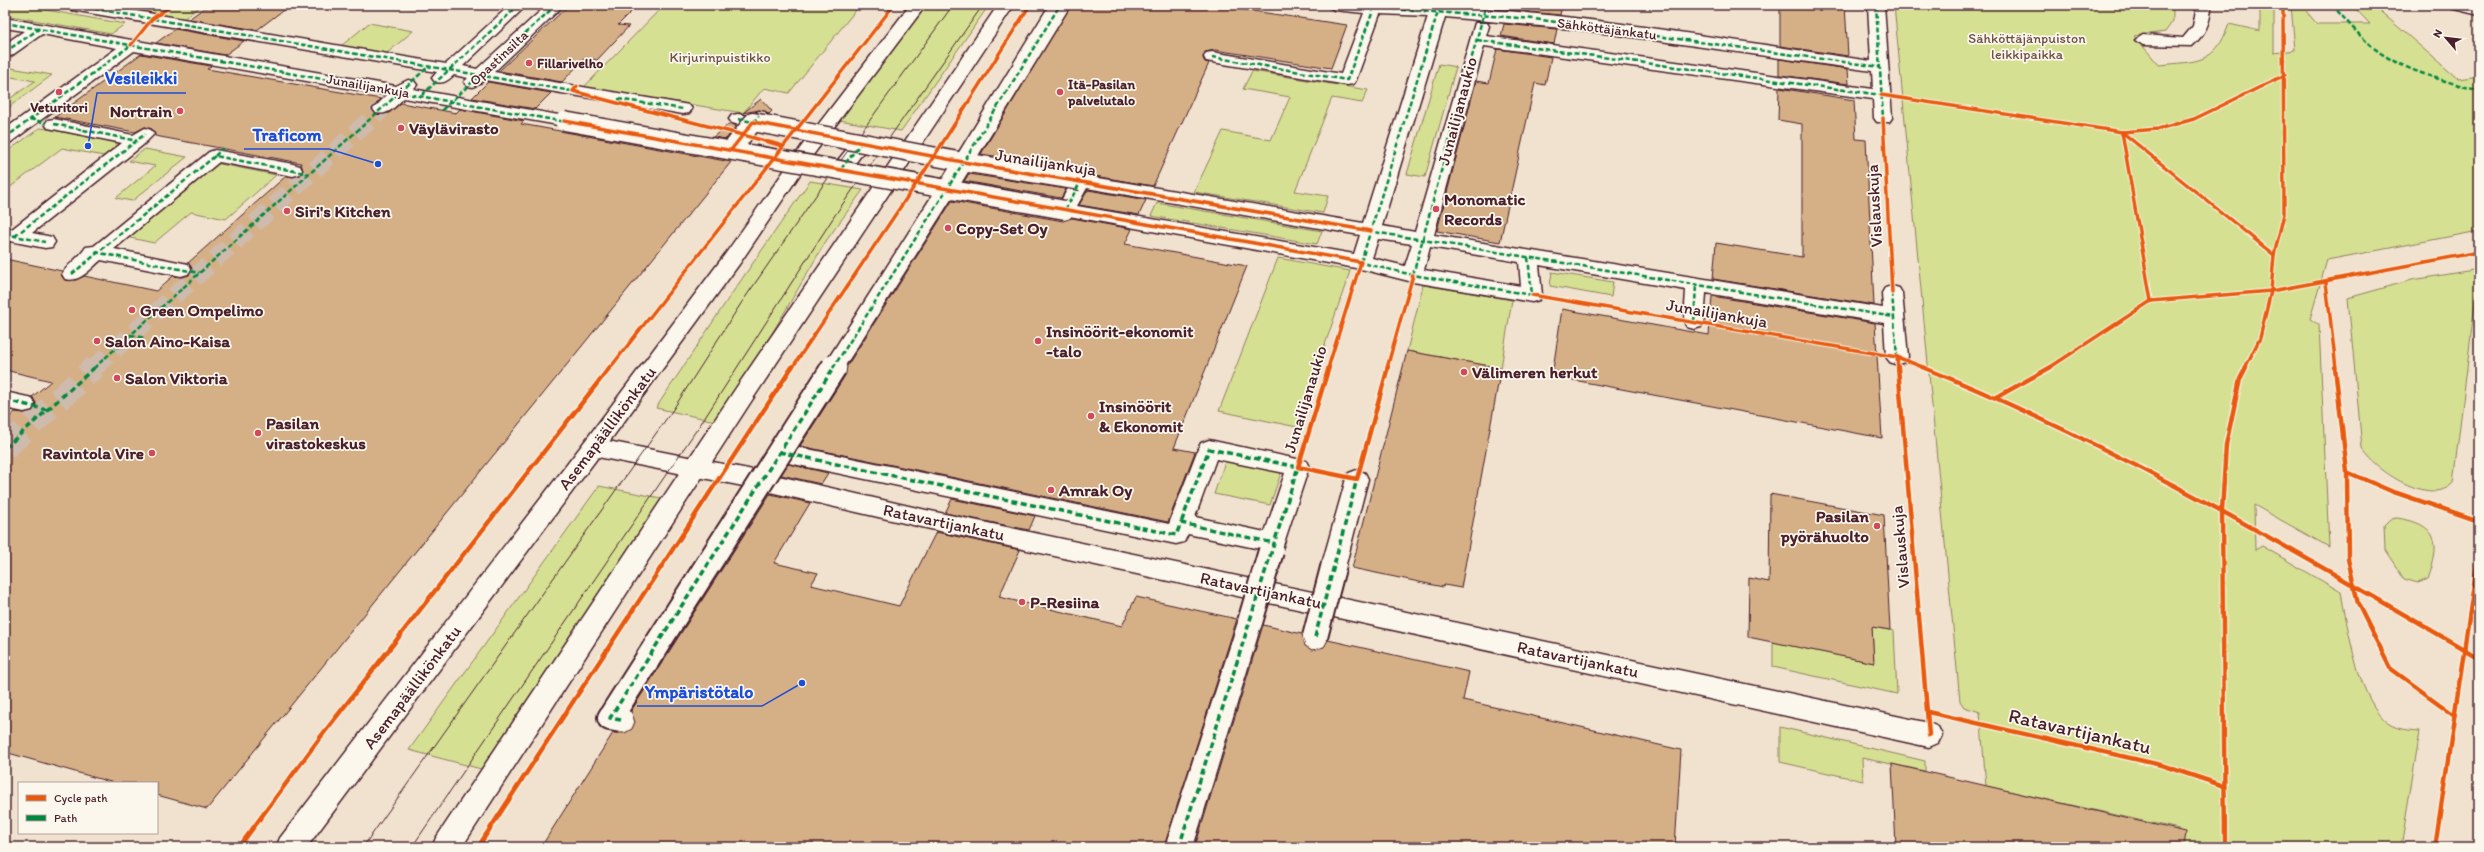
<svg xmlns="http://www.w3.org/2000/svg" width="2484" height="852" viewBox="0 0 2484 852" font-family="Itim,sans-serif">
<rect width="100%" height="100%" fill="#f0e2ce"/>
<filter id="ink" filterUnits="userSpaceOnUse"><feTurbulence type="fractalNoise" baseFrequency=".025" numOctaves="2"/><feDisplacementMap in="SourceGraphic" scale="8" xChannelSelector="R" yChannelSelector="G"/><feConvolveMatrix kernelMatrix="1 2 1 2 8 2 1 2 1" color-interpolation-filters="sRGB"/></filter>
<g filter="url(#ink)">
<g fill="#d6e093" stroke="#90805f">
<polygon points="5,5 18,5 125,24 111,34 5,15"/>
<polygon points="92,5 202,5 182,20"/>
<polygon points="664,5 860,5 789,93 764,88 743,113 584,87"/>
<polygon points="927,5 989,5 901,131 839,120"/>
<path d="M 1894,5 L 2173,5 L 2173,21 L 2165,32 L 2134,36 L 2159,65 C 2197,61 2215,65 2229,24 L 2260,31 L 2260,5 L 2274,5 L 2274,53 L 2295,50 L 2291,5 L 2301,5 L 2317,24 L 2370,24 L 2352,5 L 2373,5 L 2458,79 L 2479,76 L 2479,231 L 2327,260 L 2310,319 L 2319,325 L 2329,547 L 2254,505 L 2255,550 L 2262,546 L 2341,592 C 2348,628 2358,703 2390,724 C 2400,730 2409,730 2420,731 L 2401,847 L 2182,847 L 2179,829 L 1986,786 L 1980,712 L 1964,707 L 1960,701 Z"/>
<polygon points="369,23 413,31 386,54 341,46"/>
<polygon points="1439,64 1456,67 1425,177 1407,174"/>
<polygon points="5,67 52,75 5,110 5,102 35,81 5,76"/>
<polygon points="1252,71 1368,90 1362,103 1332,98 1295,191 1328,196 1323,213 1194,192 1223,131 1271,140 1290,97 1243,89"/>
<polygon points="40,128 48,129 121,143 104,156 62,148 5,191 5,153"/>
<polygon points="145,149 187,157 132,201 116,198 155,166 129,161"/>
<polygon points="215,163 276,175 226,219 191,212 154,243 126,237"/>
<polygon points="810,181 863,190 826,241 749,373 715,421 656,408 728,299"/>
<polygon points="1157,203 1322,231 1317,244 1151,216"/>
<polygon points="1278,258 1350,271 1297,427 1219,411"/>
<path d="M 2479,269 L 2453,483 C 2432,507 2374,471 2362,448 L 2348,298 L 2412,280 Z"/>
<polygon points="1552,272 1613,282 1611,297 1550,286"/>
<polygon points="1423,285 1512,300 1501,368 1407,351"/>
<polygon points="1226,459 1282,470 1270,505 1214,494"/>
<polygon points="599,486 666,499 481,769 409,750"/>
<path d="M 2397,518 C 2439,524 2441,543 2428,579 L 2418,583 L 2404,579 L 2385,550 L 2384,525 L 2390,519 Z"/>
<polygon points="1872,627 1894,631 1897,694 1773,667 1773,642 1874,663"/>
<polygon points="1780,727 1925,761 1925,771 1862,758 1863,781 1780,762"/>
</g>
<g fill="#d5b087" stroke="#4a1f2b">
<polygon points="208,5 290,5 257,30 189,19"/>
<polygon points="569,5 638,5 618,25 629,26 597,60 585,58 562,82 499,71"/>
<polygon points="1071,5 1212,5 1347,25 1331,68 1215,50 1205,52 1203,58 1205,62 1209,63 1153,186 1089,175 1083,170 981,154"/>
<polygon points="1509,5 1562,5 1560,15 1507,10"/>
<polygon points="1780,5 1845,5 1848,56 1780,46"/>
<polygon points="1504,24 1557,29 1554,44 1501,36"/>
<polygon points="175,29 244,41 225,55 156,43"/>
<polygon points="1497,49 1551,57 1545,85 1535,83 1500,242 1437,231 1476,81 1489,83"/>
<polygon points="141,54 211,66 207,69 381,99 372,109 376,114 389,113 401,103 456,113 460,109 524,121 521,124 731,162 207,809 157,795 157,783 114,783 5,752 5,421 15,412 24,413 33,411 36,403 32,397 51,381 5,370 5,259 62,271 61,275 65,280 76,280 84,276 156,291 173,276 181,277 189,275 192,268 188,263 286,176 300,175 303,171 301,163 155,136 152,129 145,127 135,132 55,117"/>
<polygon points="1779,59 1848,69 1849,84 1779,75"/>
<polygon points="488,82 551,93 535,109 472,98"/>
<polygon points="1779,88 1854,100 1856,139 1866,140 1874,305 1713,279 1716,243 1802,257 1802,124 1778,120"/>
<polygon points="761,99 772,111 769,114 759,110 743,113"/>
<polygon points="730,123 736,126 726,139 713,137"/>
<polygon points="969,174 1066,189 1061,198 964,181"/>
<polygon points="1088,190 1146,200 1139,215 1079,205"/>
<polygon points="952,201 1063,221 1072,218 1132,229 1125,244 1247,266 1174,448 1195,452 1168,522 800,446 846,374 847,366"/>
<polygon points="1712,296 1875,323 1882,438 1552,376 1562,309 1709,335"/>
<polygon points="1407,351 1501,368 1461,588 1444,585 1443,587 1352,568"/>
<polygon points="788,464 828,473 821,484 781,475"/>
<polygon points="770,494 810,503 774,563 818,573 811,585 899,606 936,532 1020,550 999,597 1122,626 1136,597 1237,619 1164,847 541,847 613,733 625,733 632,729 635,722 631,711"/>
<polygon points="1770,494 1884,515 1890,630 1872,627 1874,663 1748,637 1749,578 1769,582"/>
<polygon points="952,499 1035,516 1029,530 945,513"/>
<polygon points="1263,625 1302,634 1305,646 1312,650 1324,647 1328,640 1469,672 1463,700 1681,750 1675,847 1195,847"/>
<polygon points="1892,764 2186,832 2184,847 1896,847"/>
</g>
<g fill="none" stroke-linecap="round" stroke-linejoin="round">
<polyline stroke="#cfbbad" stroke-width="18" stroke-dasharray="18 9" stroke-linecap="butt" points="94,368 382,109"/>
<polyline stroke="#cfbbad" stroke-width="24" stroke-dasharray="24 12" stroke-linecap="butt" points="5,448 95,367"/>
<g stroke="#4a1f2b" stroke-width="3">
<g id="lane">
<path d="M 2197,5 L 2211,5 C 2211,22 2205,35 2192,46 L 2143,45 L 2135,40 L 2143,35 L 2183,38 L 2193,26 Z"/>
<polygon points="2448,5 2479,7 2479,15 2450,8"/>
</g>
</g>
<g stroke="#4a1f2b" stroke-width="3">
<g id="street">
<path d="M 64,5 L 101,5 L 446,64 L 510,5 L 527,5 L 463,66 L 477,69 L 547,5 L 564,5 L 494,72 L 683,104 L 689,105 L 692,109 L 689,113 L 683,114 L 485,80 L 473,87 L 467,86 L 464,82 L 468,78 L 454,75 C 447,81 444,84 435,82 L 432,78 L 437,72 L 72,10 Z"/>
<path d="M 1326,5 L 1448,5 L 1447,7 C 1589,14 1731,41 1871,61 L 1868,5 L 1884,5 L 1892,118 L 1889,122 L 1877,122 L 1874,118 L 1873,99 L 1484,46 L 1434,235 L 1883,308 L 1882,293 L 1885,288 L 1892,286 L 1899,288 L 1902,293 L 1908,357 L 1904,362 L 1897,365 L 1890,362 L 1886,357 L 1884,323 L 1706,293 L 1704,322 L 1701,327 L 1694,329 L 1687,327 L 1684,322 L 1686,290 L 1539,265 L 1542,295 L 1539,300 L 1532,302 L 1413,282 L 1361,269 L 1058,214 L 1056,210 L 1072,181 L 1074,177 L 1081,175 L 1363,223 L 1428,16 L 1380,14 L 1356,80 L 1353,84 L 1347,85 L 1212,62 L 1206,61 L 1204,57 L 1206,53 L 1212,52 L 1341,74 L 1364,13 L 1334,10 ZM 1445,17 L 1583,30 L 1872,71 L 1873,89 L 1486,36 L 1489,26 L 1487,23 L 1475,23 L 1415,232 L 1382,226 ZM 1087,188 L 1360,235 L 1354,254 L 1077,206 ZM 1378,239 L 1412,244 L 1405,266 L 1372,258 ZM 1430,247 L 1519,262 L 1521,286 L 1424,270 Z"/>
<path d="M 5,18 L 396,86 L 408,80 L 414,81 L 417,85 L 413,89 L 564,116 L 570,117 L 573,121 L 570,125 L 564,126 L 404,98 C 395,106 389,116 376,113 L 373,109 L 387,95 L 134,51 L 11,142 L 5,144 L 5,129 L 117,48 L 42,34 L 11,56 L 5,57 L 5,44 L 24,31 L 5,28 Z"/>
<path d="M 759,111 L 765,112 L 768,116 C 758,131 747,127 732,123 L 729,119 L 732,115 L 738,114 L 749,116 Z"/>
<polygon points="54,119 133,135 145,128 151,130 154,134 143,145 32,233 52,237 55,242 52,247 45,248 5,240 5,228 12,229 122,143 48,128 45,124 48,120"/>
<polygon points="861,137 867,139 870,143 867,147 848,173 834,173 832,169 834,165 855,139"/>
<path d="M 215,150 L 293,164 L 300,166 L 302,170 L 300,174 L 293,176 L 219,162 L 114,249 L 188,264 L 191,269 L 188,274 L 181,276 L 101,260 C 90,269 80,283 65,279 L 62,274 C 69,263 79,258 86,247 L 94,246 L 209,152 Z"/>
<polygon points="5,392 32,398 35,404 32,410 24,412 5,408"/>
<polygon points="593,438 748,469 926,510 1929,723 1938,727 1942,735 1938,743 1929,747 926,528 748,487 593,456 585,453 582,447 585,441"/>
<path d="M 1209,440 L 1306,461 L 1309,467 L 1279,558 L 1271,561 L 1263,558 L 1260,549 L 1188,534 L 1184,542 L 1176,544 L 779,461 L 771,458 L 768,452 L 771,446 L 779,443 L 1169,524 L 1198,449 L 1201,443 ZM 1216,459 L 1285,473 L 1265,532 L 1195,517 Z"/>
<polygon points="1357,470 1365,473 1368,479 1346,564 1342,571 1334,574 1326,571 1322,564 1346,479 1349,473"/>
<polygon points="1250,612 1259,615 1262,622 1193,847 1165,847 1238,622 1241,615"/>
</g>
</g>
<g stroke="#4a1f2b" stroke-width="3">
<g id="secondary">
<polygon points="910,5 926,5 813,155 740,263 601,453 307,847 276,847 280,838 585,441 726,253 801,147"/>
<polygon points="998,5 1014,5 754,397 462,847 432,847 436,838 738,385"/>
</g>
</g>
<use href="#lane" fill="#fbf7ec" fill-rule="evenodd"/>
<use href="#street" fill="#fbf7ec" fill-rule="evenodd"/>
<use href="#secondary" fill="#fbf7ec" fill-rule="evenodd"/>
<g stroke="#4a1f2b" stroke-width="1">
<polyline points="363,847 674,408 740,305 821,188 953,5"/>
<polyline points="412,847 706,416 835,215 983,5"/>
</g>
<g stroke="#4a1f2b" stroke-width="21" stroke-linecap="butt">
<g id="street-bridge-far1">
<polyline points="564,121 1065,210"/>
<polyline points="731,150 753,122 963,162 1081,181"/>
<polyline points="833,368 947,189 1060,5"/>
</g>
</g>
<g stroke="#4a1f2b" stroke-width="28" stroke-linecap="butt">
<g id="street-bridge">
<polyline points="1250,622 1271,551"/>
<polyline points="1315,637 1334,564"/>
<polyline points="621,720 610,718 834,367"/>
</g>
</g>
<use href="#street-bridge-far1" stroke="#fbf7ec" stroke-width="18"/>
<use href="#street-bridge" stroke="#fbf7ec" stroke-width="24"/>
<g stroke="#00873e" stroke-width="2.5" stroke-dasharray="5 2.5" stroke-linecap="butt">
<polyline points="72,5 577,92"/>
<polyline points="1334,5 1534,19 1880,67"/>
<polyline points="1876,5 1883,118"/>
<path d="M 2332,5 C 2348,22 2363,41 2382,54 C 2411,73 2447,81 2479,91"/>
<polyline points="5,23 566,122"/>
<polyline points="1477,40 1881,95"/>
<polyline points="5,52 39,29"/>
<polyline points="1212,57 1347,80 1373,11"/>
<polyline points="422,95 519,5"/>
<polyline points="618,99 683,109"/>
<polyline points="442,110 556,5"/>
<polyline points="30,119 46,123"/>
<polyline points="738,119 753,122 759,116"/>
<polyline points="54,124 137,141"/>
<polyline points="5,138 131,45"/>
<polyline points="215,156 223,148"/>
<polyline points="841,169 861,143"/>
<polyline points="1065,210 1081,181"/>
<polyline points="1368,231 1894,317"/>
<polyline points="5,234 45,242"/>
<polyline points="15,236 145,134"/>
<polyline points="95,252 199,273"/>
<polyline points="1358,262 1413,275 1532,295 1528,257"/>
<polyline points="1361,262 1440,5"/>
<polyline points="72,274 215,156 310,174"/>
<polyline points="1413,275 1486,5"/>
<polyline points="1892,293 1897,357"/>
<polyline points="1694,322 1696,285"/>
<polyline points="131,335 145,338"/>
<polyline points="94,368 429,66"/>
<polyline points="833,368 947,189 1060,5"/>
</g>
<g stroke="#00873e" stroke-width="3.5" stroke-dasharray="6 3.5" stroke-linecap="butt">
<polyline points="5,400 48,410"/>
<polyline points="5,448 95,367"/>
<polyline points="779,452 1176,535 1181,523 1274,543"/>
<polyline points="1315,637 1357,479"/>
<polyline points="621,720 610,718 834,367"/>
<polyline points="1179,847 1298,467 1209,449 1181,523"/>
</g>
<g stroke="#fbf7ec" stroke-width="5.5">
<g id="cycleway-far1">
<polyline points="131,45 152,19 172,5"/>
<path d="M 577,86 L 573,91 C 643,111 713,126 783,146"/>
<polyline points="1881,95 2122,132 2158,129 2194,119 2285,75"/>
<polyline points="1883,118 1892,293"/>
<polyline points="564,121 1361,262 1328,368"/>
<polyline points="2122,132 2274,255"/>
<polyline points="2122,132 2151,301"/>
<polyline points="731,150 753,122 963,162 1371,231"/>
<polyline points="2326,282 2336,368"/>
<polyline points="1532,295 1897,357 1925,368"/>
<polyline points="1897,357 1898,368"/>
<polyline points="610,368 894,5"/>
<polyline points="792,368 924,172 1030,5"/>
<polyline points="1387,368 1413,275"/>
<polyline points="2049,368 2151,301 2271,291 2274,255 2284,214 2283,5"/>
<polyline points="2245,368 2260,338 2271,291 2479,252"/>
</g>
</g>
<g stroke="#fbf7ec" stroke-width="7">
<g id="cycleway">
<polyline points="1329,367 1298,467 1357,479 1388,367"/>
<polyline points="1898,367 1929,735"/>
<path d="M 1922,367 C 2117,445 2298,553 2479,658"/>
<polyline points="2335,367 2347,472 2391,491 2479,521"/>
<polyline points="1997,397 2051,367"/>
<polyline points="2347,472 2348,559 2358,604 2390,668 2453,714"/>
<polyline points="1928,712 2161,765 2224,786"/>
<polyline points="239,847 319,739 610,367"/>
<polyline points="478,847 792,367"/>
<polyline points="2225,847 2222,511 2226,445 2240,379 2246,367"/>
<polyline points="2435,847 2479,550"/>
</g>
</g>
<use href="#cycleway-far1" stroke="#e8590c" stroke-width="3.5"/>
<use href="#cycleway" stroke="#e8590c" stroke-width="4.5"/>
</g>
</g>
<g fill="#d1495b" stroke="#fbf7ec" stroke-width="1.5">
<circle cx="529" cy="63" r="4"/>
<circle cx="59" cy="92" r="4"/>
<circle cx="1060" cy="92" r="4"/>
<circle cx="180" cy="111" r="4"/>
<circle cx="401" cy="128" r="4"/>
<circle cx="1436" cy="209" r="4"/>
<circle cx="287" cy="211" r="4"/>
<circle cx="948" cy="228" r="4"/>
<circle cx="132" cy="310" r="4"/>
<circle cx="97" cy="341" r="4"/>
<circle cx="1038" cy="341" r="4"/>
<circle cx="1464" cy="372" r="4"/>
<circle cx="117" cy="378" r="4"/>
<circle cx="1091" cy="416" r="4"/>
<circle cx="258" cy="433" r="4"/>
<circle cx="152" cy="453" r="4"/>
<circle cx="1051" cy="490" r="4"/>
<circle cx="1877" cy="526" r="4"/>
<circle cx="1022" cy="602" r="4"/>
</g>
<g text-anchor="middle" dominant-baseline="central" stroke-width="3.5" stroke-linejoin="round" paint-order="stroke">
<g font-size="14" fill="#4a1f2b" stroke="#fbf7ec">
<text transform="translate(1607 29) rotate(7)">Sähköttäjänkatu</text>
<text transform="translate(499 58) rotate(-43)">Opastinsilta</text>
<text transform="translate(368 86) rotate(10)">Junailijankuja</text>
</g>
<g font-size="14" fill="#6d4f45" stroke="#fbf7ec">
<text x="2027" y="38">Sähköttäjänpuiston<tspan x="2027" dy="16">leikkipaikka</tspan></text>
<text x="720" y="57">Kirjurinpuistikko</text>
</g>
<g font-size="14" font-weight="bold" fill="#4a1f2b" stroke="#fbf7ec" text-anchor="start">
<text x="537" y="63">Fillarivelho</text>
<text x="1068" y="84">Itä-Pasilan<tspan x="1068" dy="16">palvelutalo</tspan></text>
<text x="59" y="107" text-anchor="middle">Veturitori</text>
</g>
<g font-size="17" font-weight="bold" fill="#4a1f2b" stroke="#fbf7ec" text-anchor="start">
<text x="172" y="111" text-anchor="end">Nortrain</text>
<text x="409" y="128">Väylävirasto</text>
<text x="1444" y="199">Monomatic<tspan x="1444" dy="20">Records</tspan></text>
<text x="295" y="211">Siri's Kitchen</text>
<text x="956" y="228">Copy-Set Oy</text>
<text x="140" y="310">Green Ompelimo</text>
<text x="1046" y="331">Insinöörit-ekonomit<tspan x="1046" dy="20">-talo</tspan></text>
<text x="105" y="341">Salon Aino-Kaisa</text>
<text x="1472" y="372">Välimeren herkut</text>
<text x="125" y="378">Salon Viktoria</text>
<text x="1099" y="406">Insinöörit<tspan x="1099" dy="20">&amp; Ekonomit</tspan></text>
<text x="266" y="423">Pasilan<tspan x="266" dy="20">virastokeskus</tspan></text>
<text x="144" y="453" text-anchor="end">Ravintola Vire</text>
<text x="1059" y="490">Amrak Oy</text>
<text x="1869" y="516" text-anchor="end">Pasilan<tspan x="1869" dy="20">pyörähuolto</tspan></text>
<text x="1030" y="602">P-Resiina</text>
</g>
<g font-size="17" fill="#4a1f2b" stroke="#fbf7ec">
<text transform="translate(1457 111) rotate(-75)">Junailijanaukio</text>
<text transform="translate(1046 162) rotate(9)">Junailijankuja</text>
<text transform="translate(1874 206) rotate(-93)">Vislauskuja</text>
<text transform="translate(1717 313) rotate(10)">Junailijankuja</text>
<text transform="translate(1305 399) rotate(-73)">Junailijanaukio</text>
<text transform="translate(607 428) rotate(-53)">Asemapäällikönkatu</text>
<text transform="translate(944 522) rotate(12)">Ratavartijankatu</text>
<text transform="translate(1900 547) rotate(-95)">Vislauskuja</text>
<text transform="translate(1261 590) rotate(12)">Ratavartijankatu</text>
<text transform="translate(1578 659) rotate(12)">Ratavartijankatu</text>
<text transform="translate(412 687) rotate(-53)">Asemapäällikönkatu</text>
</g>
<g font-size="20" fill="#4a1f2b" stroke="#fbf7ec">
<text transform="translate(2080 731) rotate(13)">Ratavartijankatu</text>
</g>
</g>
<path fill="none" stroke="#1d4ed8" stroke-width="1.5" d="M88 146L97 93H186M378 164L329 149H244M802 683L762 706H637"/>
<g fill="#1d4ed8" stroke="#fbf7ec" stroke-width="1.5">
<circle cx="88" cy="146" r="4"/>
<circle cx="378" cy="164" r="4"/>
<circle cx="802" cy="683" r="4"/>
</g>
<g font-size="18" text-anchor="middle" font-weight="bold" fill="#1d4ed8" stroke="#fbf7ec" stroke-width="3.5" stroke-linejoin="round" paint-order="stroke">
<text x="141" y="84">Vesileikki</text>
<text x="287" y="141">Traficom</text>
<text x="699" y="698">Ympäristötalo</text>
</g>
<rect width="2484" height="852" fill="none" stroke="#fbf7ec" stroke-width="20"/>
<rect x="10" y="10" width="2464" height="832" fill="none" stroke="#4a1f2b" stroke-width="1.5" filter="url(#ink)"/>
<rect x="18" y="782" width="140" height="52" fill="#fbf7ec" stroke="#b4a19f"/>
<rect x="26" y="795" width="20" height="6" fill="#e8590c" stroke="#b4a19f"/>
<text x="54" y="802" font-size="12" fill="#4a1f2b">Cycle path</text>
<rect x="26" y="815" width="20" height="6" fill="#00873e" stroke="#b4a19f"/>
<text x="54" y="822" font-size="12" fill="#4a1f2b">Path</text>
<g transform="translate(2446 38) rotate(298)" stroke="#fbf7ec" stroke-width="3" paint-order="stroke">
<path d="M0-3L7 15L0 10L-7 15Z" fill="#4a1f2b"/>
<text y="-6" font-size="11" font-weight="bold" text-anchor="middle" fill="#4a1f2b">N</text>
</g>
</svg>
